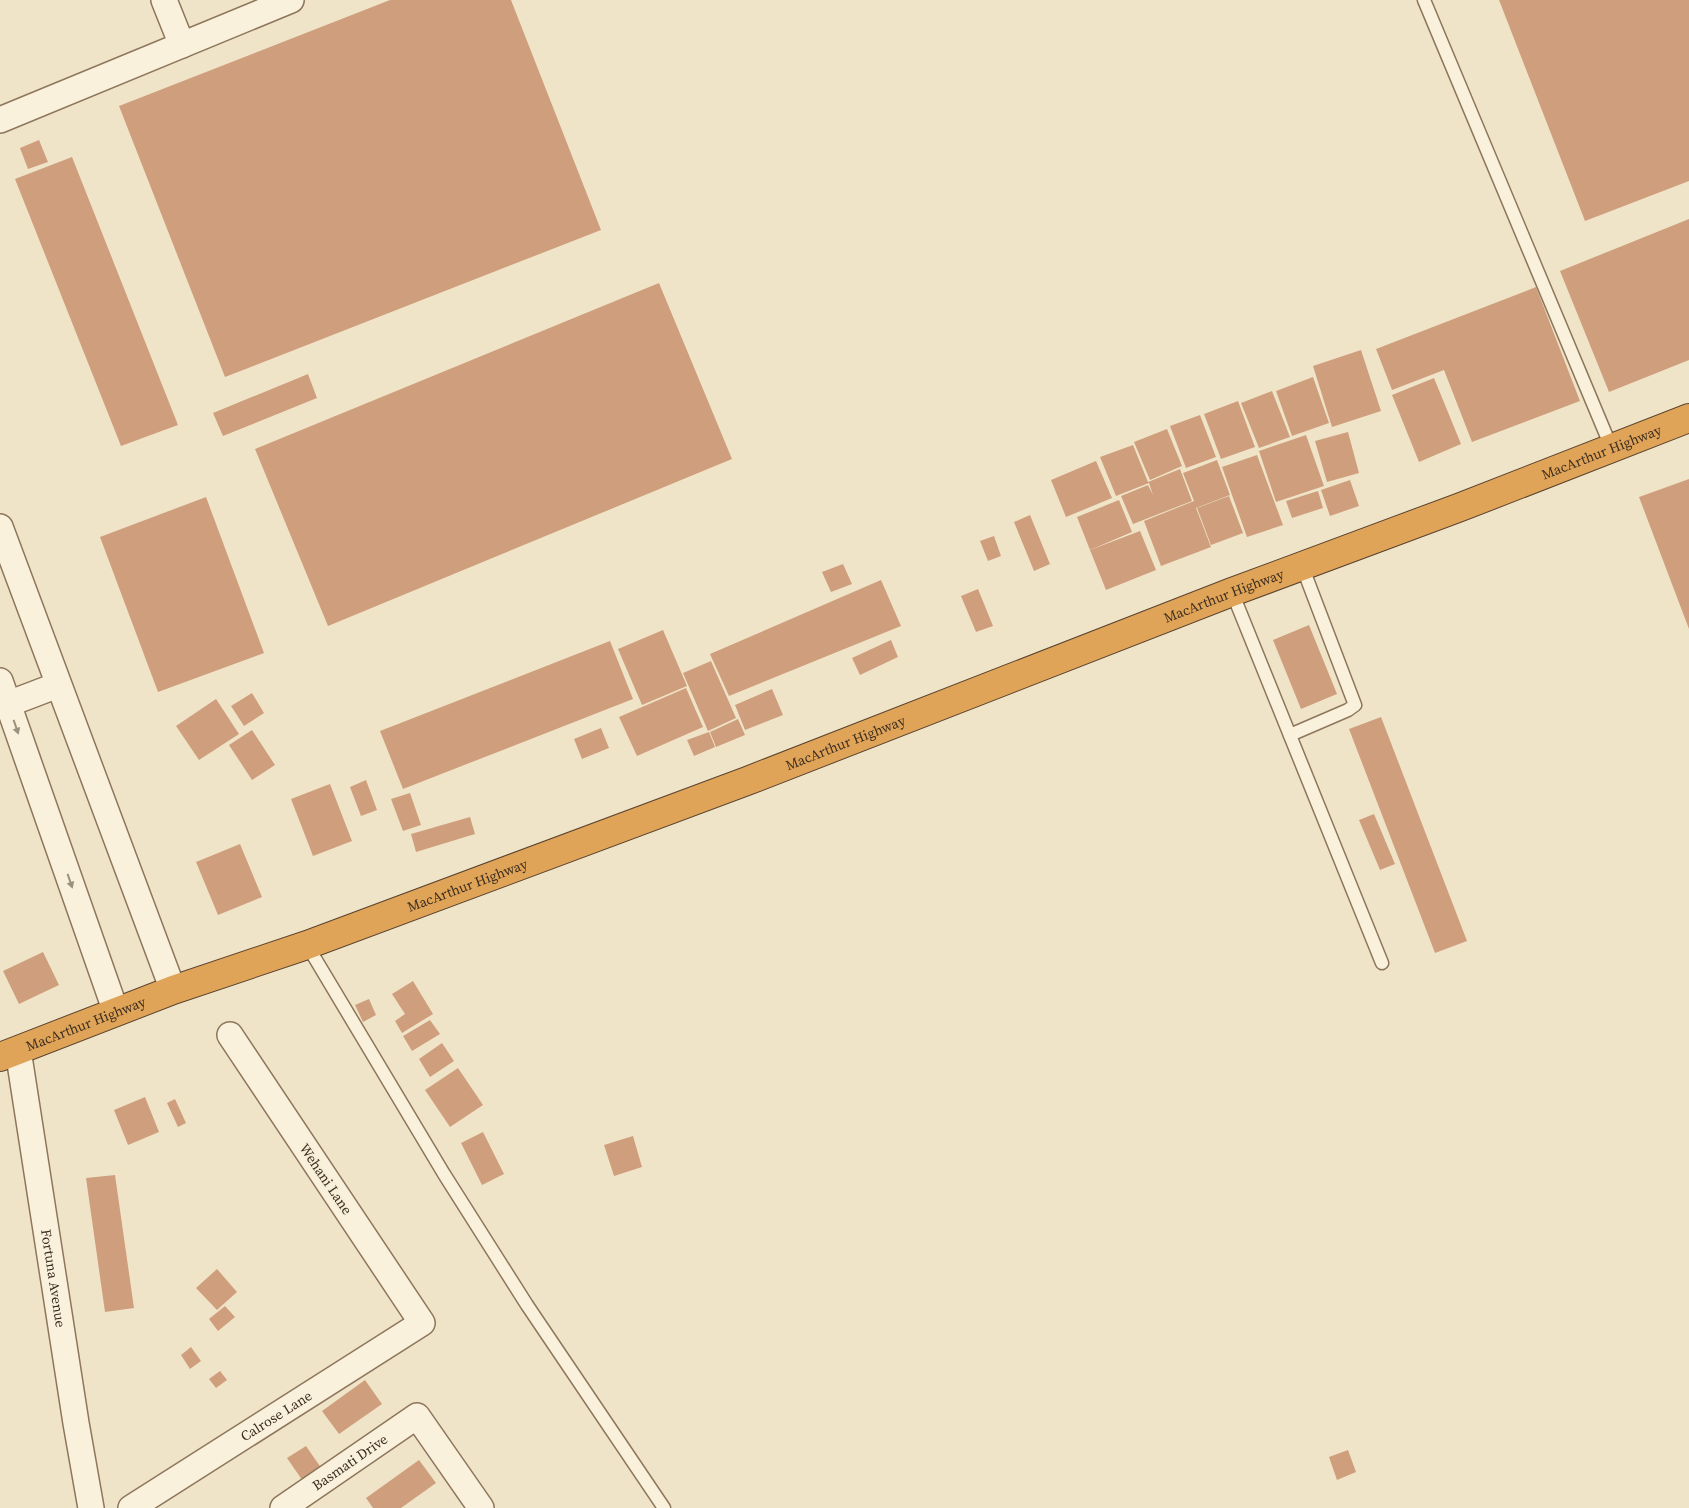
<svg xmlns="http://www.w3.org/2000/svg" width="1689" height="1508" viewBox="0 0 1689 1508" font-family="'Source Serif 4',serif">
<rect width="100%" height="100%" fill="#f0e4c8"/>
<g fill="#cf9f7d">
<polygon points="390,0 511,0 601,230 225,377 119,106"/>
<polygon points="1499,0 1689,0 1689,181 1585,221"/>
<polygon points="39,140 48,162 28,169 20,148"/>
<polygon points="72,157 178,425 121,446 15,179"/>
<polygon points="1689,219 1689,360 1609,392 1560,271"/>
<polygon points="659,283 732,459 328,626 255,449"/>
<polygon points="1536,287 1580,401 1472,442 1444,370 1392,390 1376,349"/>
<polygon points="1361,350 1381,411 1332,427 1313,366"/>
<polygon points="308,374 317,398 223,436 213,413"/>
<polygon points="1313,377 1329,423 1292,436 1276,391"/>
<polygon points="1434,378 1461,444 1419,462 1392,395"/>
<polygon points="1272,391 1290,437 1259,448 1241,403"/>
<polygon points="1238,401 1255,447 1221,459 1204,414"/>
<polygon points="1200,415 1216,457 1186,468 1170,426"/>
<polygon points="1167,429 1182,466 1150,480 1134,442"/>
<polygon points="1348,432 1359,473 1327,482 1315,441"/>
<polygon points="1306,435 1324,486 1276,502 1259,451"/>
<polygon points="1133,445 1148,482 1180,469 1192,501 1133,524 1121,496 1148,485 1153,495 1149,483 1116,496 1100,457"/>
<polygon points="1257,455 1283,525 1247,537 1222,467"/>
<polygon points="1217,460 1230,495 1196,508 1211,547 1161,566 1144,521 1194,501 1183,473"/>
<polygon points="1096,461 1112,498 1066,517 1051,480"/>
<polygon points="1689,479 1689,629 1639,497"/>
<polygon points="1350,480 1359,506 1330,516 1321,490"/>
<polygon points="1318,491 1323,508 1292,518 1286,501"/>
<polygon points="1229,496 1243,533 1211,545 1197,508"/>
<polygon points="206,497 264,653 158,692 100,537"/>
<polygon points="1119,500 1132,532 1090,550 1077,517"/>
<polygon points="1030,515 1050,564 1034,571 1014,522"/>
<polygon points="1140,531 1156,570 1106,590 1090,550"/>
<polygon points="994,536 1001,556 988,561 980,541"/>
<polygon points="843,564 852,584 831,592 822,572"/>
<polygon points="881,580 901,626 729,696 710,654"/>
<polygon points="978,589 993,626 976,632 961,596"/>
<polygon points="1309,625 1337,694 1301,709 1273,640"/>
<polygon points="663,630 687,686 642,705 618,649"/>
<polygon points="891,640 898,657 860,675 852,658"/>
<polygon points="610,641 633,699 403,789 380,731"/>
<polygon points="711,661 736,718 708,731 683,673"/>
<polygon points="686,688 703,727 637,756 619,717"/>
<polygon points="772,689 783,715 745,730 735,705"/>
<polygon points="252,693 264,713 244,726 231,706"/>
<polygon points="216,699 239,734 199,760 176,726"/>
<polygon points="1381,717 1467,941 1435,953 1349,729"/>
<polygon points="738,719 745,735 716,747 710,732"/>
<polygon points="601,728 609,748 582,759 574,739"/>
<polygon points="252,730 275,765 252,780 229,745"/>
<polygon points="709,732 715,747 694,756 687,740"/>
<polygon points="366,780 377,810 361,816 350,787"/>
<polygon points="330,784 352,841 313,856 291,799"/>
<polygon points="410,793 421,825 403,831 391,799"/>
<polygon points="1374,814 1395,864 1380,870 1359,820"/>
<polygon points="470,817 475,834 416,852 411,834"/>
<polygon points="240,844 262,897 218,915 196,862"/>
<polygon points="43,952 59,985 19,1004 3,971"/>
<polygon points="413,981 433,1014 402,1033 395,1021 405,1014 392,994"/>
<polygon points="369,999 376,1015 363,1022 355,1005"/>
<polygon points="430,1020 440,1034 412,1051 403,1036"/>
<polygon points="442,1043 454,1061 430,1077 419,1059"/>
<polygon points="458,1068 483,1105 450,1127 425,1090"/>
<polygon points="145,1097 159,1132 128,1145 114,1110"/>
<polygon points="175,1099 186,1123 178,1127 167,1103"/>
<polygon points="483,1132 504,1174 482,1185 461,1143"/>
<polygon points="633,1136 642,1167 614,1176 604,1145"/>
<polygon points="115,1175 134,1308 105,1312 86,1178"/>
<polygon points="217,1269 237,1292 217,1310 196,1288"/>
<polygon points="225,1306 235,1317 218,1331 209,1319"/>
<polygon points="191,1347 201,1361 190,1369 181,1355"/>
<polygon points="220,1371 227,1380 216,1388 209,1379"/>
<polygon points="365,1380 382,1404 339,1434 322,1411"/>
<polygon points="306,1446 326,1475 307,1487 287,1458"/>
<polygon points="1348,1450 1356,1472 1337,1480 1329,1457"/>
<polygon points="419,1460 436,1483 401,1508 373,1508 366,1498"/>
</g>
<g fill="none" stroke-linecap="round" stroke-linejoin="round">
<g stroke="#8d765c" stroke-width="15">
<g id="lane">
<polyline points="1424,0 1612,449"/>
<polyline points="1232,592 1382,963"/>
<polyline points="1290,735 1348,710 1355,705 1302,566"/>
<polyline points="307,945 444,1174 527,1305 664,1508"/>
</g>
</g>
<g stroke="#8d765c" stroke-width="28">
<g id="street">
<polyline points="164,0 182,45"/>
<polyline points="0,120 291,0"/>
<polyline points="0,527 173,990"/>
<polyline points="0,681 116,1012"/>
<polyline points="8,704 58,685"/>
<path id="s1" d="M 18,1050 L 76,1423 L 91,1508"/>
<path id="s2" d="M 131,1508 L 422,1323 L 230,1035"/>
<path id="s3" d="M 283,1508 L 417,1416 L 481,1508"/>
</g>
</g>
<g stroke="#5b4430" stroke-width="30">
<g id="highway">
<path id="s4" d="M 0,1057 L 173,990 L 307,945 L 747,781 L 1232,592 L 1458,508 L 1689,418"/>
</g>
</g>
<use href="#lane" stroke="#faf1dc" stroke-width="12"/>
<use href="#street" stroke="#faf1dc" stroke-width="25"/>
<use href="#highway" stroke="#e0a458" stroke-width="28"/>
</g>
<defs><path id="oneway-solid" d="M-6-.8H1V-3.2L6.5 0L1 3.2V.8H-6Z" transform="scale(1.25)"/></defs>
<g fill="#9c907e">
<use href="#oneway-solid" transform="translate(16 727) rotate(71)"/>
<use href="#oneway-solid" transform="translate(70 881) rotate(71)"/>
</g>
<g text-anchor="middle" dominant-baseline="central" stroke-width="4" stroke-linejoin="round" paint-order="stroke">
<g font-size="14" fill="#3d2e20" stroke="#f7eed8">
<text stroke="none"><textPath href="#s4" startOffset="1712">MacArthur Highway</textPath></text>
<text stroke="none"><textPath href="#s4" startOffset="1308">MacArthur Highway</textPath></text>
<text stroke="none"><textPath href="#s4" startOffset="902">MacArthur Highway</textPath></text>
<text stroke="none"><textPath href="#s4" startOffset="498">MacArthur Highway</textPath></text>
<text stroke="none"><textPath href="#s4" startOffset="92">MacArthur Highway</textPath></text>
<text transform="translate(326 1179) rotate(56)">Wehani Lane</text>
<text stroke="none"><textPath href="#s1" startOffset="231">Fortuna Avenue</textPath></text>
<text stroke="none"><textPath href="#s2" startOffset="172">Calrose Lane</textPath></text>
<text stroke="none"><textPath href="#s3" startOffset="81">Basmati Drive</textPath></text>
</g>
</g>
</svg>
